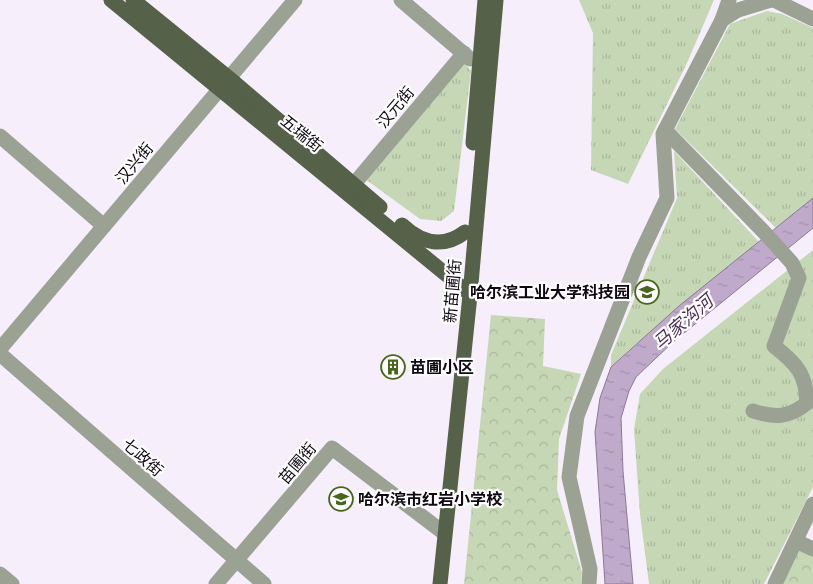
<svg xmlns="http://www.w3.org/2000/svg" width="813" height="584" viewBox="0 0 813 584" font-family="'Source Serif 4','Noto Sans SC',serif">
<defs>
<pattern id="forest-crowns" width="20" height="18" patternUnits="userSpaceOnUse" patternTransform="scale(1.25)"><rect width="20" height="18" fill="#c6d7b5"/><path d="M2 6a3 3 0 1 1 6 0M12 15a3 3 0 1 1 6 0" fill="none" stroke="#a9b79b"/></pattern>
<pattern id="park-tufts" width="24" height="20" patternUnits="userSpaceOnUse" patternTransform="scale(1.25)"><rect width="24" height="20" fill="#c6d7b5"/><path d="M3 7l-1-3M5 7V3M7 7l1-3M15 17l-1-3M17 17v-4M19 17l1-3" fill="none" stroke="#a9b79b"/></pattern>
<pattern id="water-ripples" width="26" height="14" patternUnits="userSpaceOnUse" patternTransform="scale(1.25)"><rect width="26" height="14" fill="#c0aacb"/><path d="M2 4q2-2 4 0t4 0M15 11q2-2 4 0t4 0" fill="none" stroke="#a491ad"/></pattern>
</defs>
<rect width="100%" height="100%" fill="#f6eefb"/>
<g fill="url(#forest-crowns)">
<polygon points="491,315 545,319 543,366 581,374 559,439 557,490 582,572 581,584 464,584"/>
<polygon points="798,547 813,554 813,584 781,584"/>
</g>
<g fill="url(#park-tufts)">
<polygon points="579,0 714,0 687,63 628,184 591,170 593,33"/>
<polygon points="767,11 782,14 813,28 813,199 776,228 675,129 730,24"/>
<polygon points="463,62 471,71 454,211 441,221 420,219 365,179"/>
<polygon points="674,151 759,242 628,351 611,367 611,355 677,198"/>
<polygon points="813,250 813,487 764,584 649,584 640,514 634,429 640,394 663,369"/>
</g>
<polygon fill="url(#water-ripples)" stroke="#8b7994" points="813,198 813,228 673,342 636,377 629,391 621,418 623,471 633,584 605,584 595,432 600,398 611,367 679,306"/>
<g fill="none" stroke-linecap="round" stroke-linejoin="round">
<g stroke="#9ba294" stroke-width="15">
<polyline points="401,0 470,59"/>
<polyline points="774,0 813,19"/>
<polyline points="722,20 738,10 771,0"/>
<path d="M 665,130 L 763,231 L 792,263 L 799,278 L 774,346 C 797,364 806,374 807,403 C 789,418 774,418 753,411"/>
<polyline points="0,136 104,226"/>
<polyline points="354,184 464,53"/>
<polyline points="0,349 295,0"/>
<polyline points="0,354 264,584"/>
<polyline points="796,541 813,549"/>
<polyline points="0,574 12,584"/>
<polyline points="216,584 332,448 444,533"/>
<polyline points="589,584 590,569 569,477 577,416 639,257 667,198 663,134 722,20 729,0"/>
<polyline points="775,584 813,504"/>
</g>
<g stroke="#556148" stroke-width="15">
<polyline points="111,0 470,294"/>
<polyline points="133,0 229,78 380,207"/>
<polyline points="473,143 485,0"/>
<path d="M 402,225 C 421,243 443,249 465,232"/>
<polyline points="440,584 470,295 496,0"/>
</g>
</g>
<defs>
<g id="school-ring" transform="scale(1.25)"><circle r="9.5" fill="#fff" stroke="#48671c" stroke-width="1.5"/><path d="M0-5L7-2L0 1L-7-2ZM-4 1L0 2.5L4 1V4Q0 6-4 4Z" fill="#48671c"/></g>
<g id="building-ring" transform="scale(1.25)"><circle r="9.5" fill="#fff" stroke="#48671c" stroke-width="1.5"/><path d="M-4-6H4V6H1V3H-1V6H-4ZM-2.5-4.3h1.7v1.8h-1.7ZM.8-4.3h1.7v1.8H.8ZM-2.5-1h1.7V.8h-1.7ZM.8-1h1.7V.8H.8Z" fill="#48671c"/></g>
</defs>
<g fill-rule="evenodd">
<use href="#school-ring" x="647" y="292"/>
<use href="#building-ring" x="393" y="367"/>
<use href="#school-ring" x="341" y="499"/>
</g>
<g text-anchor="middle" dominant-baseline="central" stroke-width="4.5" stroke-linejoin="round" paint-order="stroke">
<g font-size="16" fill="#0f0812" stroke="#fff">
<text transform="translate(395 107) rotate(-50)">汉元街</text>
<text transform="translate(302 133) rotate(39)">五瑞街</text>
<text transform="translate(134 163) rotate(-50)">汉兴街</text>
<text transform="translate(452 291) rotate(-85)">新苗圃街</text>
<text transform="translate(143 457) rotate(41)">七政街</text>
<text transform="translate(297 463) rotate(-50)">苗圃街</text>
</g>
<g font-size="16" font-weight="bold" fill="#0f0812" stroke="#fff" text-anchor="start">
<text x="630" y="292" text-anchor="end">哈尔滨工业大学科技园</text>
<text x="410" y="367">苗圃小区</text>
<text x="358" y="499">哈尔滨市红岩小学校</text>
</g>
<g font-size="18" font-style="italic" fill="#4d2f5b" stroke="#fff">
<text transform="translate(683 322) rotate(-41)">马家沟河</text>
</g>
</g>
</svg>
